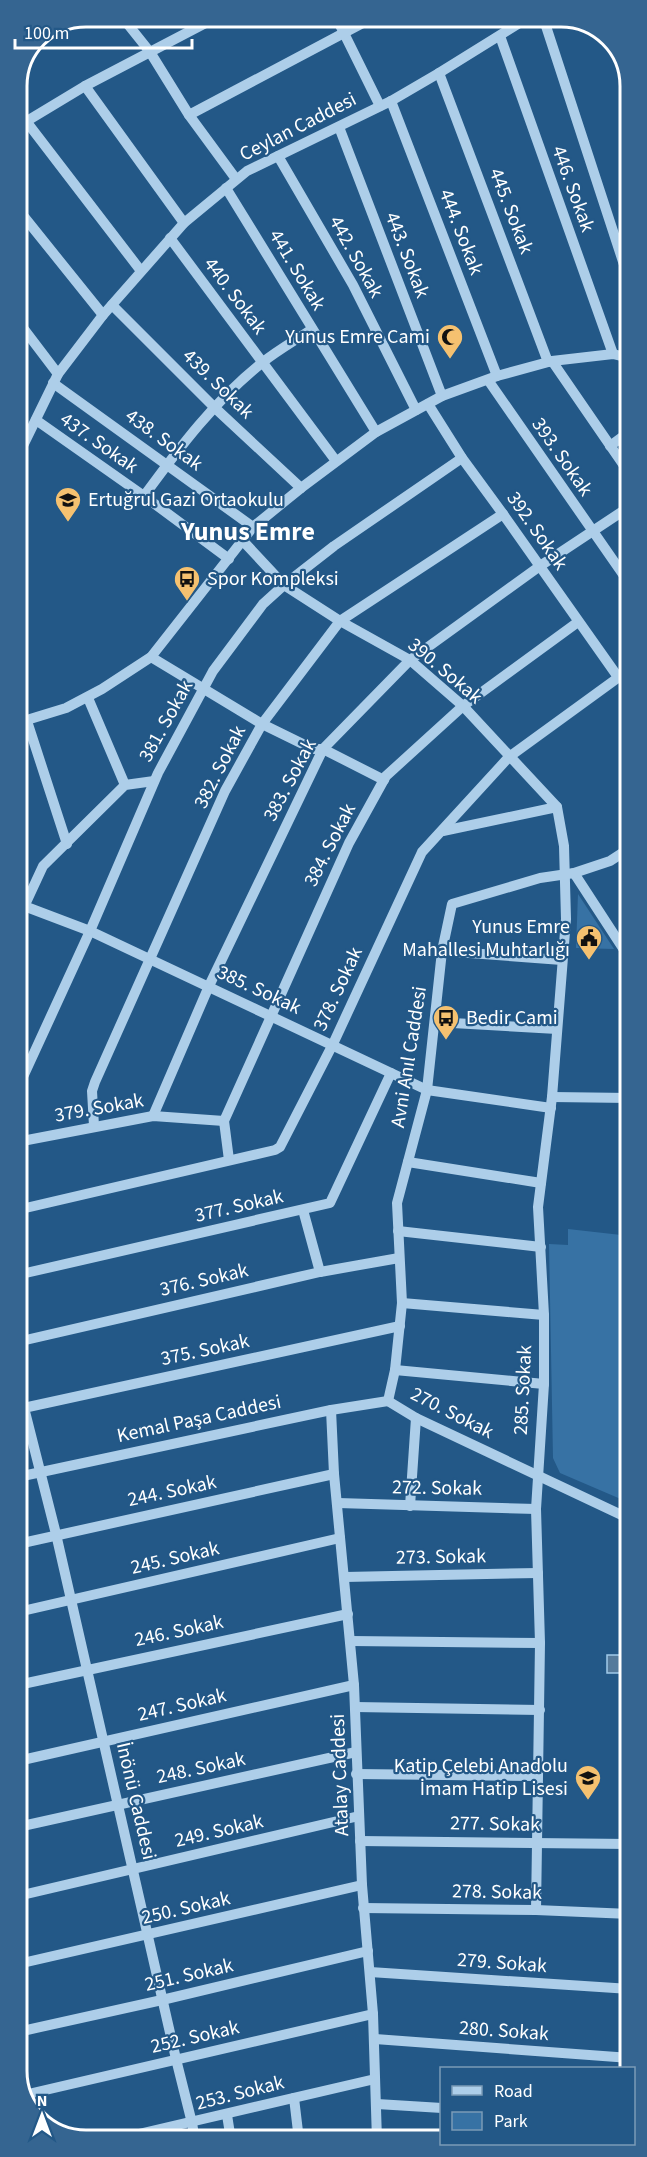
<svg xmlns="http://www.w3.org/2000/svg" width="647" height="2157" viewBox="0 0 647 2157" font-family="'Source Sans 3',sans-serif">
<rect width="100%" height="100%" fill="#235887"/>
<g fill="#3772a4">
<polygon points="578,894 614,949 576,948"/>
<polygon points="568,1229 630,1236 630,1503 560,1473 553,1458 549,1244 568,1245"/>
</g>
<rect fill="#557a9b" stroke="#a1caea" stroke-width="1.5" x="607" y="1655" width="23" height="18"/>
<g fill="none" stroke-linecap="round" stroke-linejoin="round">
<g stroke="#adcee9" stroke-width="10">
<polyline points="122,17 150,52 189,115 236,179"/>
<polyline points="336,17 380,106"/>
<polyline points="543,17 629,280"/>
<polyline points="500,36 613,354"/>
<polyline points="439,73 548,362"/>
<polyline points="85,86 184,223"/>
<polyline points="391,101 497,376"/>
<polyline points="189,115 374,17"/>
<polyline points="26,121 141,271"/>
<polyline points="17,127 85,86 217,17"/>
<polyline points="339,127 442,396"/>
<polyline points="278,156 353,285 416,410"/>
<polyline points="226,188 376,432"/>
<polyline points="17,208 103,315"/>
<polyline points="170,238 336,461"/>
<polyline points="112,305 214,407 301,488"/>
<polyline points="17,320 58,374"/>
<polyline points="552,361 629,473"/>
<polyline points="488,380 629,583"/>
<polyline points="53,383 253,527"/>
<polyline points="428,404 462,458 503,514 618,677"/>
<polyline points="36,420 144,496 229,559"/>
<polyline points="610,446 629,432"/>
<polyline points="17,458 58,374 103,315 184,223 247,171 391,101 439,73 529,17"/>
<path d="M 144,496 C 179,448 216,399 263,362 C 278,350 296,340 312,329"/>
<polyline points="243,541 284,585 340,621 410,660 463,706 557,807 564,846 566,919 552,1097 538,1207 544,1315 544,1384 536,1509 540,1643 536,1910"/>
<polyline points="151,657 262,724 313,749 323,749 384,780"/>
<polyline points="88,698 125,785"/>
<polyline points="27,721 67,844"/>
<polyline points="17,723 66,708 102,689 151,657 253,527 301,488 376,432 442,396 497,376 552,361 613,354 629,358"/>
<polyline points="443,831 557,807"/>
<polyline points="574,873 630,959"/>
<polyline points="24,906 90,931 427,1090 551,1108"/>
<polyline points="17,922 43,866 125,785 154,781"/>
<polyline points="442,951 562,960"/>
<polyline points="435,1022 557,1029"/>
<polyline points="17,1090 90,931 158,773 213,671 263,604 284,585 334,546 462,458"/>
<polyline points="552,1097 630,1098"/>
<polyline points="153,1116 209,986 323,749 410,660 540,566 629,507"/>
<polyline points="94,1126 92,1091 95,1082 225,791 262,724 340,621 503,514"/>
<polyline points="17,1142 153,1116 224,1121"/>
<polyline points="229,1160 224,1121 349,843 386,776 463,706 578,622"/>
<polyline points="408,1162 541,1183"/>
<polyline points="17,1210 275,1150 280,1147 333,1044 422,852 509,757 630,669"/>
<polyline points="303,1210 320,1272"/>
<polyline points="398,1231 541,1247"/>
<polyline points="17,1275 330,1203 391,1073"/>
<polyline points="402,1303 544,1315"/>
<polyline points="17,1342 320,1272 399,1258"/>
<polyline points="395,1370 544,1384"/>
<polyline points="17,1380 56,1534 176,2059 192,2123 195,2140"/>
<polyline points="388,1401 395,1370 402,1303 397,1203 427,1090 442,951 452,904 540,878 574,873 610,861 630,848"/>
<polyline points="388,1401 416,1418 630,1519"/>
<polyline points="19,1409 400,1326"/>
<polyline points="331,1410 334,1474 354,1685 362,1885 373,2014 377,2140"/>
<polyline points="18,1477 331,1410 388,1401"/>
<polyline points="338,1503 536,1509"/>
<polyline points="410,1506 416,1418"/>
<polyline points="18,1544 334,1474"/>
<polyline points="345,1577 538,1573"/>
<polyline points="18,1612 340,1538"/>
<polyline points="351,1641 540,1643"/>
<polyline points="18,1685 348,1614"/>
<polyline points="355,1707 540,1710"/>
<polyline points="18,1761 354,1685"/>
<polyline points="356,1774 536,1776"/>
<polyline points="18,1827 356,1752"/>
<polyline points="360,1841 630,1844"/>
<polyline points="18,1896 359,1816"/>
<polyline points="363,1908 536,1910 630,1914"/>
<polyline points="18,1964 362,1885"/>
<polyline points="370,1972 630,1989"/>
<polyline points="18,2032 162,2000 368,1951"/>
<polyline points="375,2039 630,2058"/>
<polyline points="24,2095 373,2014"/>
<polyline points="294,2098 299,2140"/>
<polyline points="377,2104 442,2108"/>
<polyline points="227,2115 231,2140"/>
<polyline points="113,2140 375,2079"/>
</g>
</g>
<defs>
<g id="mosque-pin" transform="scale(1.35)"><path d="M0 17L-7.5 6A9.5 9.5 0 1 1 7.5 6Z" fill="#f5c170" stroke="#235887"/><path d="M3.5-4.9A6 6 0 1 0 3.5 4.9A5 5 0 1 1 3.5-4.9Z" fill="#111"/></g>
<g id="school-pin" transform="scale(1.35)"><path d="M0 17L-7.5 6A9.5 9.5 0 1 1 7.5 6Z" fill="#f5c170" stroke="#235887"/><path d="M0-5L7-2L0 1L-7-2ZM-4 1L0 2.5L4 1V4Q0 6-4 4Z" fill="#111"/></g>
<g id="bus-pin" transform="scale(1.35)"><path d="M0 17L-7.5 6A9.5 9.5 0 1 1 7.5 6Z" fill="#f5c170" stroke="#235887"/><path d="M-5-6H5V4H4V6H2V4H-2V6H-4V4H-5ZM-3.5-4V0h7V-4ZM-3.5 1.2v1.5H-2V1.2ZM2 1.2v1.5H3.5V1.2Z" fill="#111"/></g>
<g id="civic-pin" transform="scale(1.35)"><path d="M0 17L-7.5 6A9.5 9.5 0 1 1 7.5 6Z" fill="#f5c170" stroke="#235887"/><path d="M-.6-6.5H3V-4.5H.6V-3L4-1V1h2V6H-6V1h2V-1L-.6-3ZM-1.2 2.5V6h2.4V2.5Z" fill="#111"/></g>
</defs>
<g fill-rule="evenodd">
<use href="#mosque-pin" x="450" y="337"/>
<use href="#school-pin" x="68" y="500"/>
<use href="#bus-pin" x="187" y="579"/>
<use href="#civic-pin" x="589" y="938"/>
<use href="#bus-pin" x="446" y="1018"/>
<use href="#school-pin" x="588" y="1778"/>
</g>
<g text-anchor="middle" dominant-baseline="central" stroke-width="4.5" stroke-linejoin="round" paint-order="stroke">
<g font-size="20" fill="#fff" stroke="#235887">
<text transform="translate(298 127) rotate(-27)">Ceylan Caddesi</text>
<text transform="translate(573 189) rotate(70)">446. Sokak</text>
<text transform="translate(511 211) rotate(69)">445. Sokak</text>
<text transform="translate(461 232) rotate(69)">444. Sokak</text>
<text transform="translate(407 255) rotate(69)">443. Sokak</text>
<text transform="translate(356 257) rotate(61)">442. Sokak</text>
<text transform="translate(297 270) rotate(59)">441. Sokak</text>
<text transform="translate(235 296) rotate(53)">440. Sokak</text>
<text transform="translate(218 384) rotate(44)">439. Sokak</text>
<text transform="translate(164 440) rotate(36)">438. Sokak</text>
<text transform="translate(99 443) rotate(35)">437. Sokak</text>
<text transform="translate(562 457) rotate(55)">393. Sokak</text>
<text transform="translate(537 531) rotate(55)">392. Sokak</text>
<text transform="translate(445 671) rotate(40)">390. Sokak</text>
<text transform="translate(166 721) rotate(-61)">381. Sokak</text>
<text transform="translate(220 767) rotate(-63)">382. Sokak</text>
<text transform="translate(290 780) rotate(-62)">383. Sokak</text>
<text transform="translate(330 845) rotate(-63)">384. Sokak</text>
<text transform="translate(338 989) rotate(-65)">378. Sokak</text>
<text transform="translate(259 990) rotate(25)">385. Sokak</text>
<text transform="translate(409 1057) rotate(-81)">Avni Anıl Caddesi</text>
<text transform="translate(99 1108) rotate(-10)">379. Sokak</text>
<text transform="translate(239 1206) rotate(-13)">377. Sokak</text>
<text transform="translate(204 1280) rotate(-13)">376. Sokak</text>
<text transform="translate(205 1350) rotate(-12)">375. Sokak</text>
<text transform="translate(523 1390) rotate(-87)">285. Sokak</text>
<text transform="translate(452 1413) rotate(27)">270. Sokak</text>
<text transform="translate(199 1419) rotate(-12)">Kemal Paşa Caddesi</text>
<text transform="translate(437 1488) rotate(1)">272. Sokak</text>
<text transform="translate(172 1491) rotate(-12)">244. Sokak</text>
<text transform="translate(441 1557) rotate(-1)">273. Sokak</text>
<text transform="translate(175 1558) rotate(-13)">245. Sokak</text>
<text transform="translate(179 1631) rotate(-12)">246. Sokak</text>
<text transform="translate(182 1705) rotate(-13)">247. Sokak</text>
<text transform="translate(201 1768) rotate(-12)">248. Sokak</text>
<text transform="translate(340 1775) rotate(-92)">Atalay Caddesi</text>
<text transform="translate(136 1801) rotate(77)">İnönü Caddesi</text>
<text transform="translate(495 1824) rotate(1)">277. Sokak</text>
<text transform="translate(219 1831) rotate(-13)">249. Sokak</text>
<text transform="translate(497 1892) rotate(1)">278. Sokak</text>
<text transform="translate(186 1908) rotate(-13)">250. Sokak</text>
<text transform="translate(502 1963) rotate(4)">279. Sokak</text>
<text transform="translate(189 1975) rotate(-13)">251. Sokak</text>
<text transform="translate(504 2031) rotate(4)">280. Sokak</text>
<text transform="translate(195 2037) rotate(-13)">252. Sokak</text>
<text transform="translate(240 2093) rotate(-14)">253. Sokak</text>
</g>
<g font-size="20" fill="#fff" stroke="#235887" text-anchor="end">
<text x="430" y="337">Yunus Emre Cami</text>
<text x="88" y="500" text-anchor="start">Ertuğrul Gazi Ortaokulu</text>
<text x="207" y="579" text-anchor="start">Spor Kompleksi</text>
<text x="570" y="927">Yunus Emre<tspan x="570" dy="23">Mahallesi Muhtarlığı</tspan></text>
<text x="466" y="1018" text-anchor="start">Bedir Cami</text>
<text x="568" y="1766">Katip Çelebi Anadolu<tspan x="568" dy="23">İmam Hatip Lisesi</tspan></text>
</g>
<g font-size="26" font-weight="bold" fill="#fff" stroke="#235887">
<text x="248" y="531">Yunus Emre</text>
</g>
</g>
<path d="M0 0H647V2157H0ZM86 27H561A59 59 0 0 1 620 86V2071A59 59 0 0 1 561 2130H86A59 59 0 0 1 27 2071V86A59 59 0 0 1 86 27Z" fill="#356591" fill-rule="evenodd"/>
<path fill="none" stroke="#fff" stroke-width="3" d="M86 27H561A59 59 0 0 1 620 86V2071A59 59 0 0 1 561 2130H86A59 59 0 0 1 27 2071V86A59 59 0 0 1 86 27Z"/>
<rect x="440" y="2067" width="195" height="78" fill="#235887" stroke="#7b9bb7" stroke-width="1.5"/>
<rect x="452" y="2086" width="30" height="9" fill="#adcee9" stroke="#7b9bb7" stroke-width="1.5"/>
<text x="494" y="2097" font-size="18" fill="#ffffff">Road</text>
<rect x="452" y="2112" width="30" height="18" fill="#3772a4" stroke="#7b9bb7" stroke-width="1.5"/>
<text x="494" y="2127" font-size="18" fill="#ffffff">Park</text>
<g transform="translate(42 2115)" stroke="#235887" stroke-width="4.5" paint-order="stroke">
<path d="M0-4.5L10 22L0 15L-10 22Z" fill="#ffffff"/>
<text y="-9" font-size="16" font-weight="bold" text-anchor="middle" fill="#ffffff">N</text>
</g>
<path d="M15 39v9h177v-9" fill="none" stroke="#ffffff" stroke-width="3"/>
<text x="24" y="39" font-size="18" fill="#ffffff" stroke="#235887" stroke-width="4.5" paint-order="stroke">100 m</text>
</svg>
